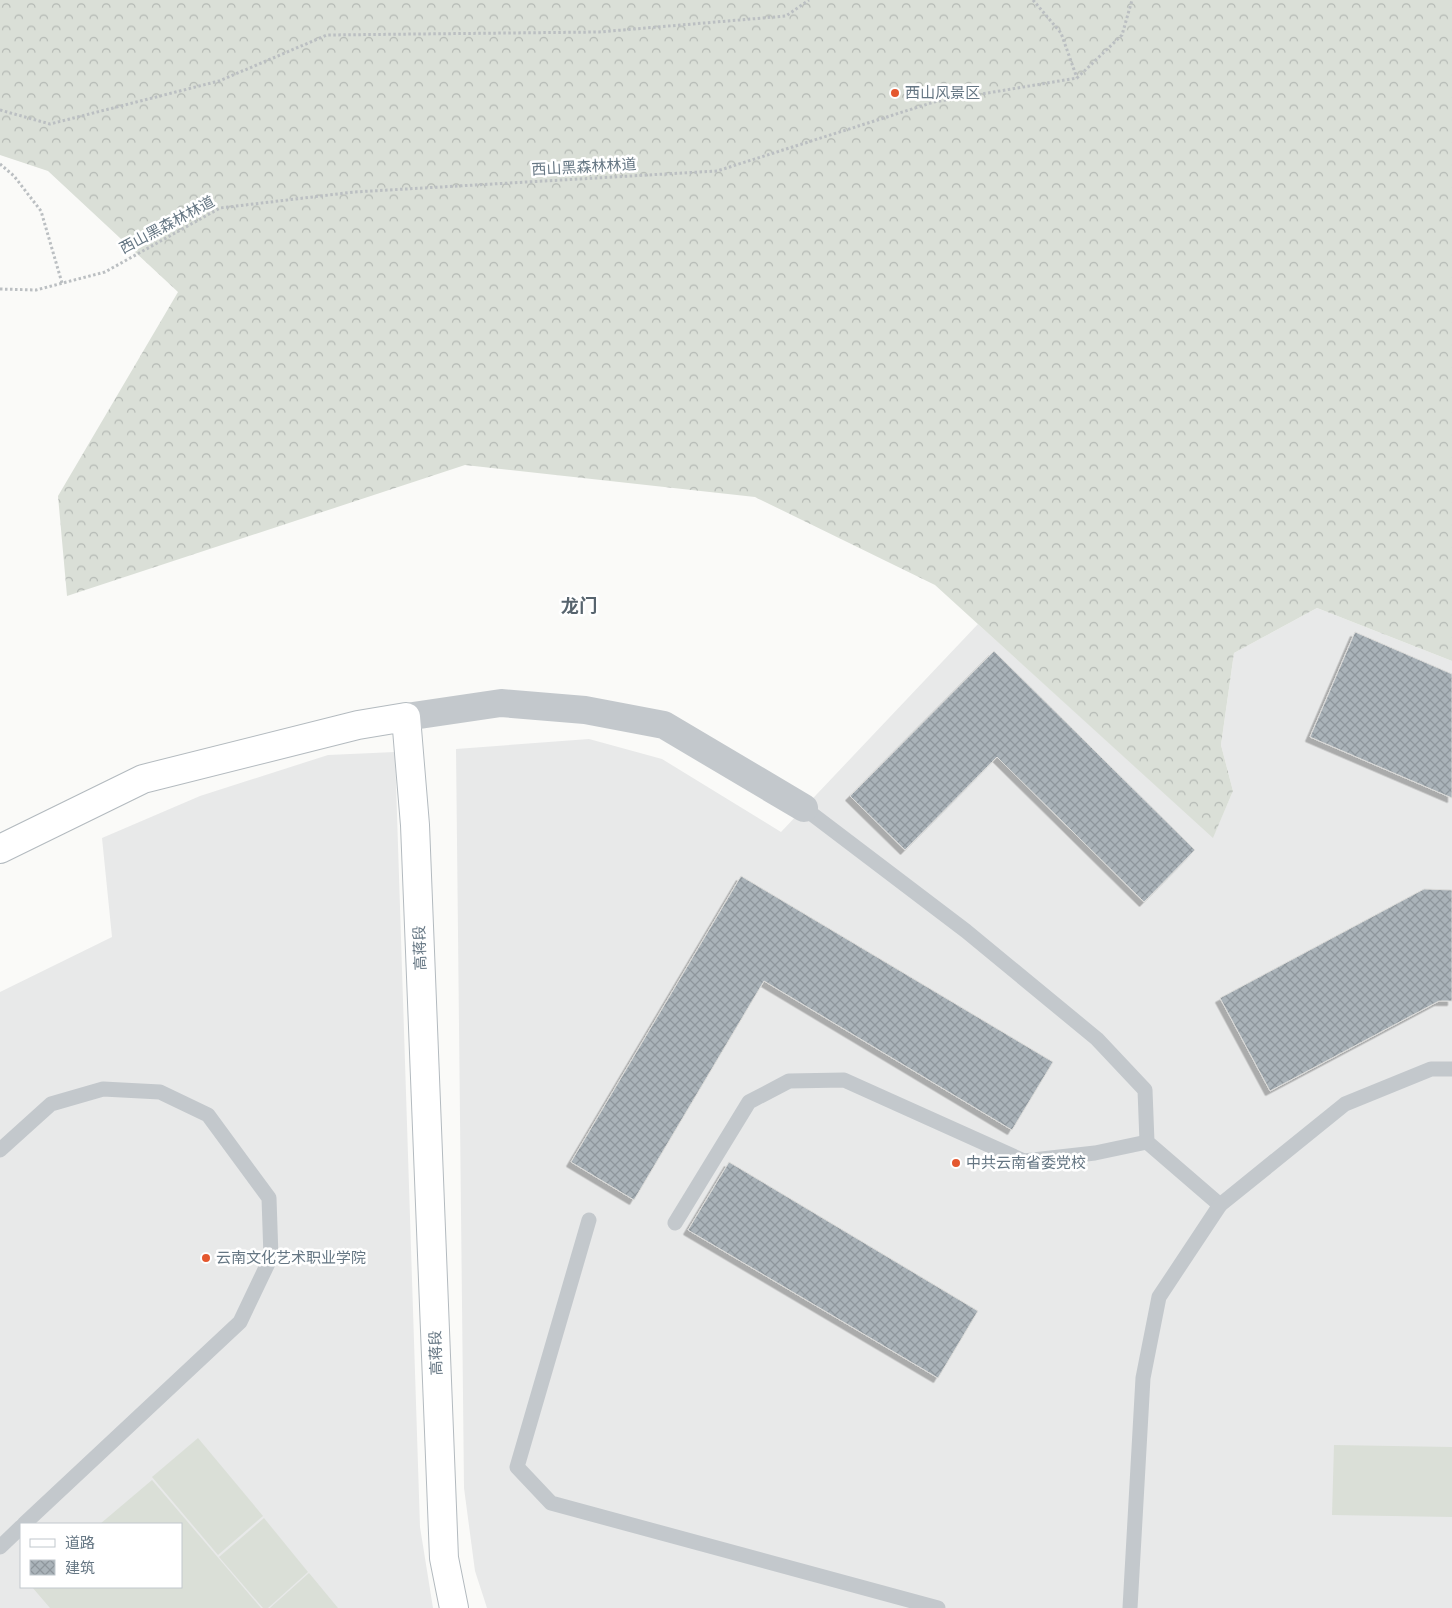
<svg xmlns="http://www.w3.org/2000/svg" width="1452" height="1608" viewBox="0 0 1452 1608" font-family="Signika,'Noto Sans SC',sans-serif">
<defs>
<pattern id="forest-crowns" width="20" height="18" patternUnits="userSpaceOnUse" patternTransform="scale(1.25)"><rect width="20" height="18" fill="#dadfd7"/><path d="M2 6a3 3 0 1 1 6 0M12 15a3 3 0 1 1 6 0" fill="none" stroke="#b4b9b4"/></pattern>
<pattern id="building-cross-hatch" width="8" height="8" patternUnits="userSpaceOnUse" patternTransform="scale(1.25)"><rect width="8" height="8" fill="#aab3b9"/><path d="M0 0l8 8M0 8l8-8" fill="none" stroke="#8e969c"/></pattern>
<filter id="shadow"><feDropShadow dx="-4.5" dy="4.5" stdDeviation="0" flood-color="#0004"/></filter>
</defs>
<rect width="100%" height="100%" fill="#fafaf8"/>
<g fill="#e8e9e9" fill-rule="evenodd">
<polygon points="1317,608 1452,661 1452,1608 487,1608 475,1571 464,1488 456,749 589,739 662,759 781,832 978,624 1213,837 1233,791 1221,745 1234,653"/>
<path d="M 395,752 L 420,1527 L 433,1608 L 0,1608 L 0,992 L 112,937 L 102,838 L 200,796 L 328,755 ZM 21,1524 L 181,1524 L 181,1587 L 21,1587 Z"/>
</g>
<polygon fill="url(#forest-crowns)" points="0,0 1452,0 1452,661 1317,608 1234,653 1221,745 1233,791 1213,838 935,585 755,497 465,465 67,596 58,496 178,292 48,171 0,155"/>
<g fill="#dadfd7">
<polygon points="198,1438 263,1516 218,1555 152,1477"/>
<polygon points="1334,1445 1452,1447 1452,1517 1332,1515"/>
<polygon points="152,1480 261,1608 50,1608 32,1587 181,1587 181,1524 100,1524"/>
<polygon points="264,1518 308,1572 268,1608 263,1608 219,1557"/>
<polygon points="309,1573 338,1608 270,1608"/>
</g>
<g fill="url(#building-cross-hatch)" stroke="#dcdcda" filter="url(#shadow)">
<polygon points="1355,632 1452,674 1452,798 1310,737"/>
<polygon points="994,651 1195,850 1144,902 997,757 905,850 850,796"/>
<polygon points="741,876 1053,1062 1012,1130 764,981 634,1200 571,1162"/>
<polygon points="1424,889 1452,890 1452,1001 1439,1001 1270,1091 1220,998"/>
<polygon points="729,1162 978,1311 938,1378 688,1230"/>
</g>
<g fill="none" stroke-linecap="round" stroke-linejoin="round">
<g stroke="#b3babf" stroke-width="30">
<polyline id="secondary" points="0,849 143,779 358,725 406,717 415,825 444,1558 454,1608"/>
</g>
<g stroke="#bbbfc2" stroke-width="3" stroke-dasharray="2.5 2.5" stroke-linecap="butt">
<polyline points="1033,0 1061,33 1077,78"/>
<polyline points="0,110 50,124 219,81 327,35 599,32 786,16 809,0"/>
<polyline points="0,164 14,176 41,211 62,283"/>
<polyline points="0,289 36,290 105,272 220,208 354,192 717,171 934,102 1077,78 1122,35 1132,0"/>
</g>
<g stroke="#c3c8cc" stroke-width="15">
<polyline points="804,808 966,931 1097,1039 1145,1090 1147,1142 1220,1205"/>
<polyline points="0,1150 51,1104 103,1089 160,1092 208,1115 269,1198 271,1257 240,1322 24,1524"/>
<polyline points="589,1220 517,1467 551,1503 938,1608"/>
<polyline points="675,1223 749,1102 789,1081 844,1080 1024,1161 1095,1153 1147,1142"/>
<polyline points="0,1547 21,1527"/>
<polyline points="1130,1608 1143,1378 1159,1297 1220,1205 1345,1104 1431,1069 1452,1069"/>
</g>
<polyline stroke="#c3c8cc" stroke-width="28" points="406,717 501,703 585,710 664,725 804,808"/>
<use href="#secondary" stroke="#fff" stroke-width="28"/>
</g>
<g fill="#e4572e" stroke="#fff" stroke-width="2">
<circle cx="895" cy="93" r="5"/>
<circle cx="956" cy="1163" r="5"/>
<circle cx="206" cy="1258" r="5"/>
</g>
<g text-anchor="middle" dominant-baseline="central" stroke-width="5" stroke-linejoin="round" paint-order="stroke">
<g font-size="15" fill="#657683" stroke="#fff" text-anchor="start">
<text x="905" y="93">西山风景区</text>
<text x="966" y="1163">中共云南省委党校</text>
<text x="216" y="1258">云南文化艺术职业学院</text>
</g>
<g font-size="15" fill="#657683" stroke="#fff">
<text transform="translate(584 167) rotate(-3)">西山黑森林林道</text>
<text transform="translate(167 225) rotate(-28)">西山黑森林林道</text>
<text transform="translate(420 948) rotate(-92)">高蒋段</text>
<text transform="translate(436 1353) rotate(-92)">高蒋段</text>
</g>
<g font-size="18" font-weight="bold" fill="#57646e" stroke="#fff">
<text x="579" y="606">龙门</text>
</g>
</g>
<rect x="20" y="1523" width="162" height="65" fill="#ffffff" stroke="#c1c8cd"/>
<rect x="30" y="1539" width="25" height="8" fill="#ffffff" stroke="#c1c8cd"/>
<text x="65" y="1548" font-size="15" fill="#657683">道路</text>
<rect x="30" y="1560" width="25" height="15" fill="url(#building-cross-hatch)" stroke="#c1c8cd"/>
<text x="65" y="1573" font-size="15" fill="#657683">建筑</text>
</svg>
